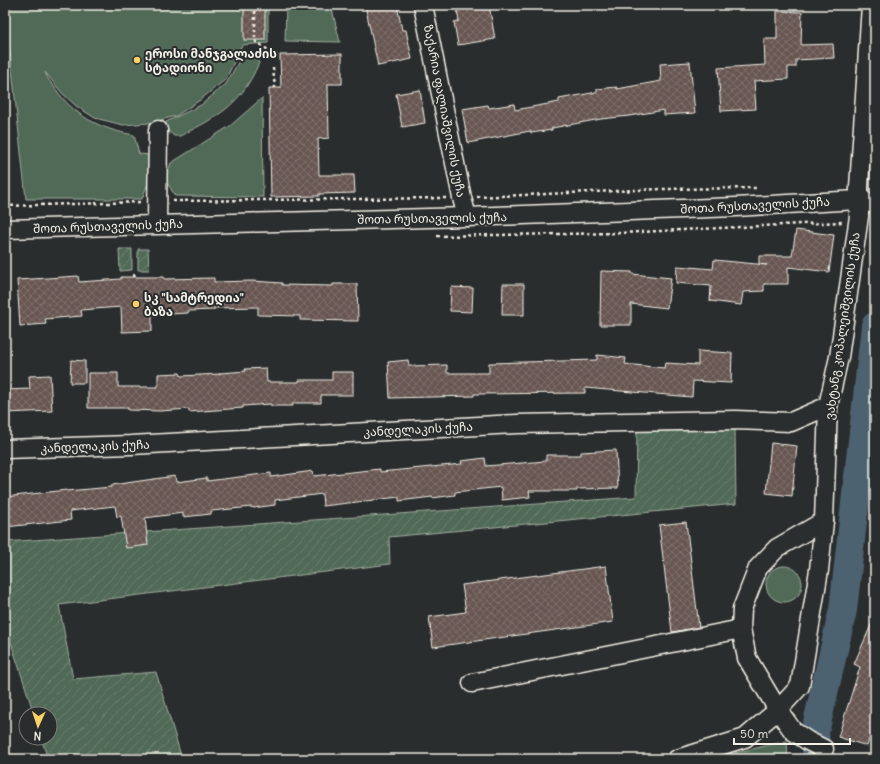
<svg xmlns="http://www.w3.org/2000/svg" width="880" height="764" viewBox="0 0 880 764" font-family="Delius,'Noto Sans Georgian',sans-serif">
<defs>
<pattern id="garden-furrows" width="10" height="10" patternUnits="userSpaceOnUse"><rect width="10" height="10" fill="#516a58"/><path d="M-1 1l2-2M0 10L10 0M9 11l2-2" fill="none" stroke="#6b8070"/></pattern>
<pattern id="building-cross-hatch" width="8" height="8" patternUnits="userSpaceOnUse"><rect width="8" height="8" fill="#685752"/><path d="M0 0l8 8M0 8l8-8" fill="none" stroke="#7e706b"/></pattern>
</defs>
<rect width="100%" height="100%" fill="#2a2d2e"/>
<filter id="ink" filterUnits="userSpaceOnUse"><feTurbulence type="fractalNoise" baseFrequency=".025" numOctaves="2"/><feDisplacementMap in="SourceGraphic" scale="8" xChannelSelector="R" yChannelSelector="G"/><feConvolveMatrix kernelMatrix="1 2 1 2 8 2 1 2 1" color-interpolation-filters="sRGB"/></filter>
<g filter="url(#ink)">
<g fill="#516a58" stroke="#a2aea0">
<path d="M 5,5 L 268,5 L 268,43 L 242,45 L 226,79 L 200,100 L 176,116 L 149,123 L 123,125 L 95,118 L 76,106 L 62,93 L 45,72 C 47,78 51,83 55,88 C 74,116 100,129 134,135 L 139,154 L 152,155 L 148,183 L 142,199 L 26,199 Z"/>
<polygon points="286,5 331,5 340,42 285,41"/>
<path d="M 243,54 L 257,59 L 259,63 C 240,106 219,116 180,136 L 174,136 L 167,130 L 166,122 L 201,105 L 226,84 Z"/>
<polygon points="262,98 263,197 175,196 165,179 171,163 230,126"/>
<circle cx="784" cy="584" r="18"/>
<polygon points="787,741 788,759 708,759"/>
</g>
<g fill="url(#garden-furrows)" stroke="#a2aea0">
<polygon points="119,249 132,249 132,270 120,271"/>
<polygon points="138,249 148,249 149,270 138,270"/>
<polygon points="637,428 735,428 736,504 389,537 390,564 59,605 73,679 156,672 182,759 48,759 41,738 50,738 50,714 34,714 5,624 5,542 636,497"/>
</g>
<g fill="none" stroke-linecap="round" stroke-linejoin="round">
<polyline stroke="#4e6271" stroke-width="28" points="817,759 815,732 843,610 875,326"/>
</g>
<g fill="url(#building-cross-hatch)" stroke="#f4f1e8">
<rect x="244" y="5" width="21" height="35"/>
<polygon points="365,5 397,5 402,30 406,30 412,59 378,66"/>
<polygon points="456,5 489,5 495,39 458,45 454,22 459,21"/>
<polygon points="777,11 802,12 801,45 833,44 834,58 796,60 796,67 788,67 788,79 754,81 756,109 721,111 718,68 765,65 764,39 777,39"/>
<polygon points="342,54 342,84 328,84 329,138 318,139 319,175 354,175 355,193 319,194 319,196 271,197 269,88 281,88 280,55"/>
<polygon points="690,62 695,113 664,115 664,110 629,116 601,119 552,128 552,130 531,133 530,131 468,143 462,109 488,105 489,108 514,104 515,110 559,102 559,99 597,92 597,89 617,87 617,89 661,81 660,64"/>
<polygon points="420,90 425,123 402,127 396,94"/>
<polygon points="796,230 834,235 829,272 788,267 788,284 764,284 764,291 743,292 741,305 710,301 711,286 676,283 677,266 713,269 714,260 767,265 759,264 759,256 792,256"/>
<polygon points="601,271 632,272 632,274 671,278 667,308 631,304 631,325 600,325"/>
<polygon points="78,276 79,282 121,279 121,277 164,277 164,279 214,278 214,282 252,281 282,283 282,285 333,286 333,284 357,284 358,321 300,320 300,316 258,315 258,307 214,308 214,310 188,311 188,313 152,315 152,331 122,332 121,307 81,310 82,316 45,319 46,324 20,326 17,280"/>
<polygon points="503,284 524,284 524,315 502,315"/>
<polygon points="451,287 473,288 472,312 450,311"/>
<polygon points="698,351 732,353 731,383 693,381 692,397 585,388 585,393 474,394 474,396 390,398 388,362 408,360 409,366 447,365 447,373 489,373 489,363 597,360 597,355 626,358 625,364 664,368 665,363 698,365"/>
<polygon points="71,360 85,361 85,383 70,383"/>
<polygon points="266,368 267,382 299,382 299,380 332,380 332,372 353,372 353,395 321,395 321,403 293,403 293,406 271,406 271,404 243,406 243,408 189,412 189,409 160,411 128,410 128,408 88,408 88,373 118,373 118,387 158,387 158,374 180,373 181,376 220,374 220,373 246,371 245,369"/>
<polygon points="50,375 52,411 5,413 5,390 30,389 29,376"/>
<polygon points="771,443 797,446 792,496 766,493"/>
<polygon points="616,450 618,488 577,489 577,491 529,491 530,497 502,500 501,487 455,492 455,495 432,498 432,497 399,501 399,497 323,506 322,494 275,500 275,505 253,508 252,507 211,511 211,514 183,517 183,513 145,518 148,545 126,548 121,516 117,517 115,506 70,511 71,520 5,527 5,497 67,490 67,491 112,487 112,485 175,476 176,482 207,478 207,481 271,473 271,477 313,471 314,476 380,469 380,472 462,464 461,461 485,458 486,466 546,461 546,455 581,455 581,452"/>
<polygon points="686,522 699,627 672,632 659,525"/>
<polygon points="606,566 613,622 433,647 429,617 466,612 462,585"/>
<polygon points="875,616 875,721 867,746 838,737 860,667 854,664"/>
</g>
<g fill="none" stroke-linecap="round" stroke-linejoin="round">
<g stroke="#f4f1e8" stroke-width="21">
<g id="minor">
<polyline points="423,5 462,198 467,217"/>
<polyline points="157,224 158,130"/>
<polyline points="5,229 467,217 736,207 858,200 875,204"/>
<polyline points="5,449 131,445 517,424 735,420 791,422 828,406"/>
<polyline points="824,521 777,548 758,568 742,609 741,629 747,658 778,710 793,731 808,741 824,749"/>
<polyline points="472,683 741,629"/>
<polyline points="677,759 745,738 778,710 800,686 819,570 824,521 828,406 839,357 859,216 859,187 871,5"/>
</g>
</g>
<g stroke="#f4f1e8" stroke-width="2.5" stroke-dasharray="3 3" stroke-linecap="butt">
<polyline points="255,5 255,41 280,58"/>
<polyline points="273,68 275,88"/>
<polyline points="477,197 661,189 758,188"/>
<polyline points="173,201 446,198"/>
<polyline points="5,206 142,202"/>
<polyline points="437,236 620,233 842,222"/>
<polyline points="134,277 135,272"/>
</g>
<use href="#minor" stroke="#2a2d2e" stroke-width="18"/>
</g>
</g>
<g fill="#ffd166" stroke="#2a2d2e" stroke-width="1.5">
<circle cx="137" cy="60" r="4"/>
<circle cx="136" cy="304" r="4"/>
</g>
<g text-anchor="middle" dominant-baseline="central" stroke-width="4" stroke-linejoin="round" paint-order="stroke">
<g font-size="12" font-weight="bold" fill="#f4f1e8" stroke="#2a2d2e" text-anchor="start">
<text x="145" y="53">ეროსი მანჯგალაძის<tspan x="145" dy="14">სტადიონი</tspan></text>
<text x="144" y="297">სკ "სამტრედია"<tspan x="144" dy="14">ბაზა</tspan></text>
</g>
<g font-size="12" fill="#f4f1e8" stroke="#2a2d2e">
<text transform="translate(445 111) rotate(79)">ზაქარია ფალიაშვილის ქუჩა</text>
<text transform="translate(755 205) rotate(-3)">შოთა რუსთაველის ქუჩა</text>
<text transform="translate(432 218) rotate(-1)">შოთა რუსთაველის ქუჩა</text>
<text transform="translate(108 226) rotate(-2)">შოთა რუსთაველის ქუჩა</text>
<text transform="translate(842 326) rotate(-82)">ვახტანგ კოპალეიშვილის ქუჩა</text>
<text transform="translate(418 429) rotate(-3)">კანდელაკის ქუჩა</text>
<text transform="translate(95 446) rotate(-2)">კანდელაკის ქუჩა</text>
</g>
</g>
<rect width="880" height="764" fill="none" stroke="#2a2d2e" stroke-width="20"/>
<rect x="10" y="10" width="860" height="744" fill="none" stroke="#f4f1e8" stroke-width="1.5" filter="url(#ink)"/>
<g transform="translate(38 726) rotate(183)"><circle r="19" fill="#2a2d2e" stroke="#7b7b78"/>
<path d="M0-3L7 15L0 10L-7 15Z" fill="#ffd166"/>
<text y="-6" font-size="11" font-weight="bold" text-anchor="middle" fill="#f4f1e8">N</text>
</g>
<path d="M734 738v6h116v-6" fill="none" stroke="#f4f1e8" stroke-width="2"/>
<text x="740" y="738" font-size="12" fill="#f4f1e8" stroke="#2a2d2e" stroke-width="3" paint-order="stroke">50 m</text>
</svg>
